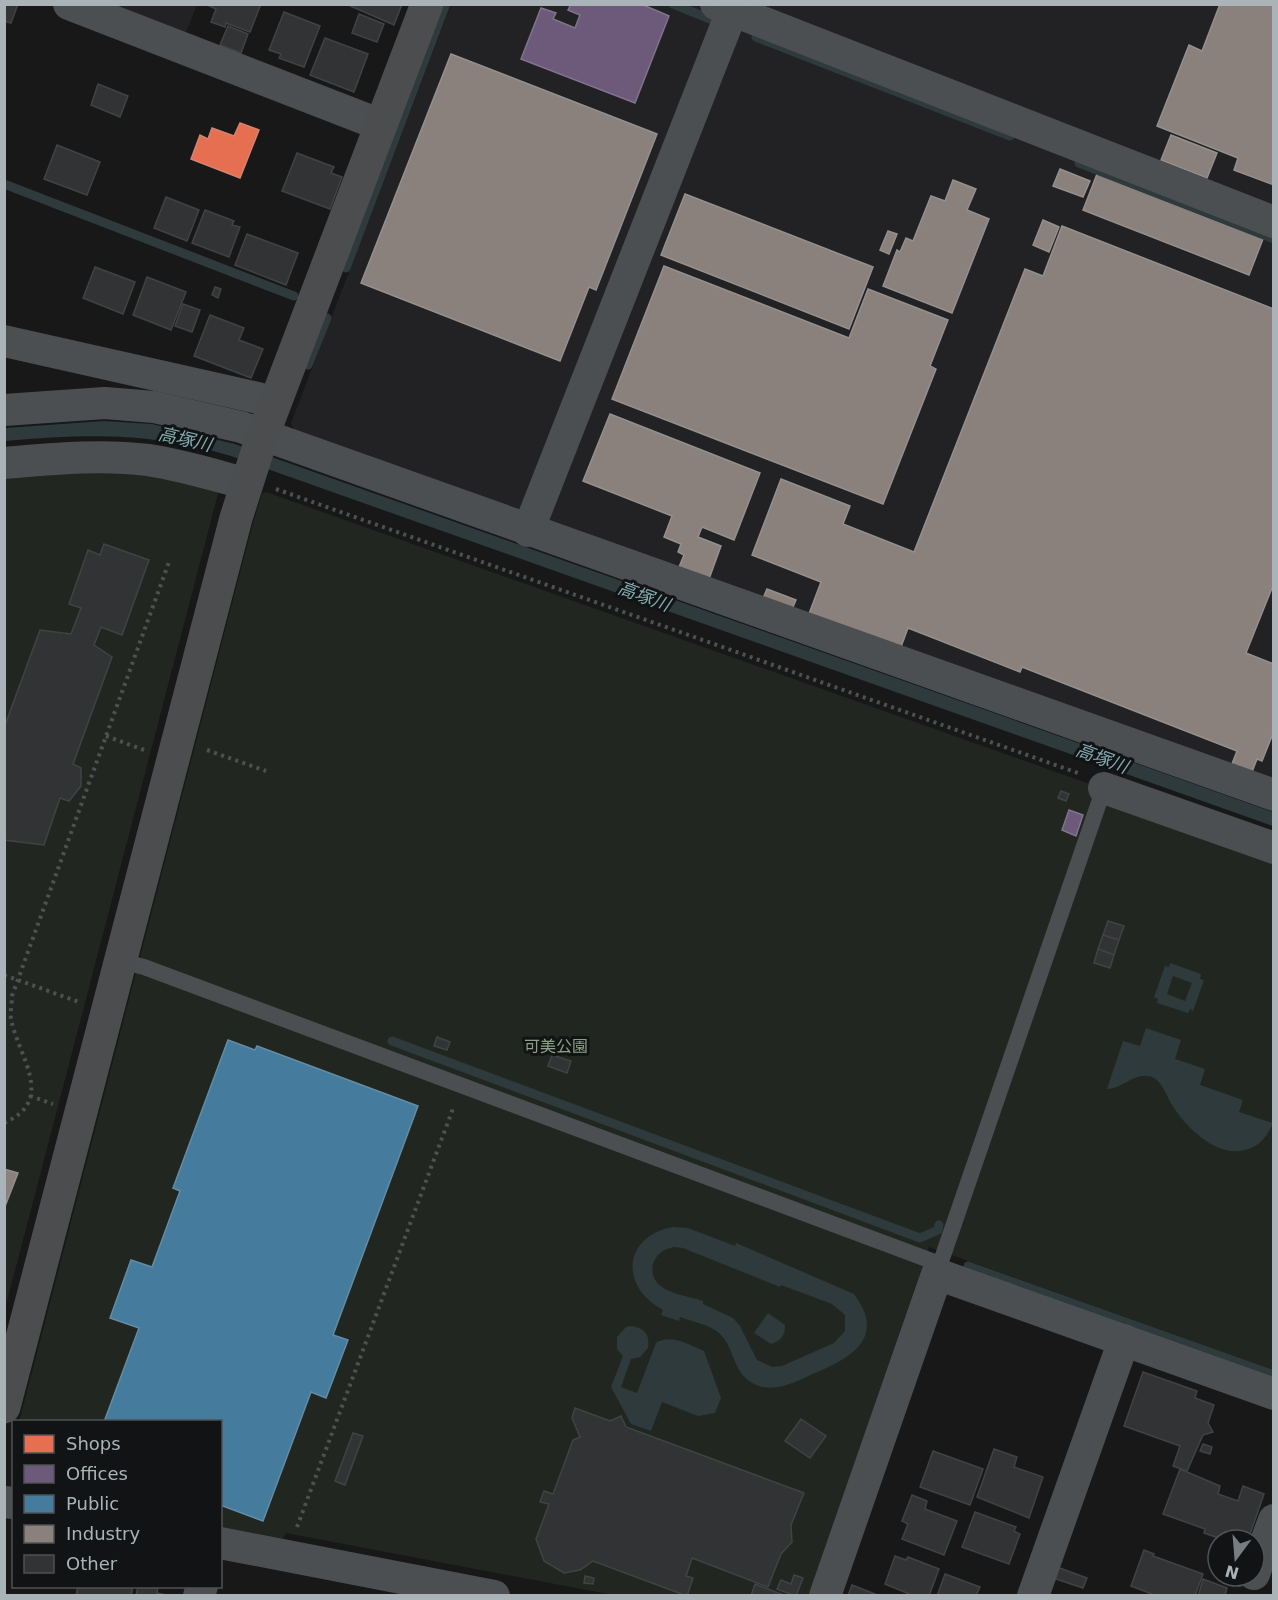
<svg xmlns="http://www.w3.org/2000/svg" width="1278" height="1600" viewBox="0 0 1278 1600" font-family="'DejaVu Sans','Noto Sans JP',sans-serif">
<rect width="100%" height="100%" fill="#181818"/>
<g fill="#222224">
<polygon points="107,5 197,5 185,35"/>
<polygon points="451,5 1273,5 1273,788 299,440 291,423"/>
</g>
<g fill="#212720">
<polygon points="104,466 220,486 5,1309 5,472"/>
<polygon points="266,492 1087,783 1093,788 1273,860 1273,1370 929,1247 809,1595 613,1595 286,1533 282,1541 221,1529 220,1422 19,1422 253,523 262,494"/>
</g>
<g fill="#2e3a3b" fill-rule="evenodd">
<path d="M 104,421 L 152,424 L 235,444 L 1273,812 L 1273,826 L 231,456 C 147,432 90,434 5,441 L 5,428 Z"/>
<path d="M 1170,963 L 1201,974 L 1200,979 L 1204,980 L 1193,1011 L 1190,1009 L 1188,1013 L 1157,1003 L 1158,999 L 1154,997 L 1165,966 L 1169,967 ZM 1173,976 L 1192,983 L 1185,1001 L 1167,994 Z"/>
<path d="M 1146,1028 L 1181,1040 L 1175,1059 L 1205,1069 L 1200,1085 L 1243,1100 L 1239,1112 L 1273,1123 C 1266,1139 1257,1149 1239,1151 C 1213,1154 1185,1126 1172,1105 C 1167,1097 1163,1083 1154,1078 C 1137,1069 1123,1089 1107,1089 L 1123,1041 L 1140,1046 Z"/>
<path d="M 673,1227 L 688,1228 L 735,1246 L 736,1243 L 854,1294 C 886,1337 853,1357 815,1373 C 797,1381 775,1394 754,1384 C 733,1373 735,1351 722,1336 C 713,1325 693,1322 680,1317 L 679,1321 L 661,1315 L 663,1310 C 619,1287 623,1236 673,1227 ZM 674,1247 L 683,1248 L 780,1287 L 781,1285 L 832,1304 L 845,1315 L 845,1331 L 834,1343 L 782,1366 L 772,1367 L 757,1360 L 740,1326 L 733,1318 L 703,1304 L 703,1301 C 689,1295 647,1294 653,1264 C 656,1254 664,1249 674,1247 Z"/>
<path d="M 768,1313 L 785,1325 C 785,1336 781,1341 771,1344 L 754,1333 Z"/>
<path d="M 632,1326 C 645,1328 650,1335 648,1348 L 640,1357 L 631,1359 L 621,1387 L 637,1393 L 656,1343 C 670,1333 690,1345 704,1351 L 721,1398 L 715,1413 L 698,1416 L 662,1402 L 651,1431 L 631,1424 L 611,1387 L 623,1356 L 617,1349 L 617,1337 L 626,1327 Z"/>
</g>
<polygon fill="#e76f51" stroke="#d58370" stroke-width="1.5" points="240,123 259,130 240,178 191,159 200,135 208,139 212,128 234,136"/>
<g fill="#6d597a" stroke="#7f748d" stroke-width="1.5">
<polygon points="571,4 641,4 669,16 635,103 521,59 541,8 556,13 553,19 575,28 580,15 568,10"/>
<polygon points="1069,810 1083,815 1076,836 1062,830"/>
</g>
<polygon fill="#457b9d" stroke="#638ca5" stroke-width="1.5" points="228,1040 255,1050 257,1046 418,1106 333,1335 348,1340 326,1398 311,1392 263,1521 220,1505 220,1422 104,1422 139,1328 110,1318 131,1260 152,1267 180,1191 173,1188"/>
<g fill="#8a817c" stroke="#94908e" stroke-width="1.5">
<polygon points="1220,4 1274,4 1274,185 1234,170 1238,158 1157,126 1189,45 1202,51"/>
<polygon points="451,54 657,134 596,290 589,287 560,361 361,283"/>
<polygon points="1171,135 1217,153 1207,178 1161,160"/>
<polygon points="1060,169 1090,181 1083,197 1053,186"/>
<polygon points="1097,174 1263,239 1249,275 1083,210"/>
<polygon points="953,180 976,189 967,210 989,219 952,313 883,286 897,250 900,252 906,238 913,241 931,196 945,201"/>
<polygon points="685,194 873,267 849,329 661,255"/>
<polygon points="1043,220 1059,227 1049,252 1033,245"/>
<polygon points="1062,226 1274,309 1274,583 1246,653 1274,664 1274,731 1262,761 1257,759 1250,777 1230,769 1237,751 1022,667 1020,672 908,628 898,655 807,619 821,582 752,555 781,479 850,506 843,524 914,552 1025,269 1043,276"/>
<polygon points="888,231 897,234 889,254 880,250"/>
<polygon points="664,266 849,338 868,289 948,320 930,366 936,369 883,504 612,399"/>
<polygon points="610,414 760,473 734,540 702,527 698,537 721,546 709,579 679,567 684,555 678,552 681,544 664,537 672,516 583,481"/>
<polygon points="767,589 796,600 790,614 761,603"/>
<polygon points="4,1169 18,1173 4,1209"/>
</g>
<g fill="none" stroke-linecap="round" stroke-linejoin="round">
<g stroke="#2e3a3b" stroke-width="9">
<polyline points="673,4 710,19"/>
<polyline points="756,37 1010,136"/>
<polyline points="1079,163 1274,239"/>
<polyline points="4,184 294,296"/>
<polyline points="346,268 446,4"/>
<polyline points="308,365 327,318"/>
<polyline points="392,1041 920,1238 938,1230 939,1225"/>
<polyline points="968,1266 1274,1375"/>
</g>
</g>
<g fill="#323334" stroke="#404344" stroke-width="1.5">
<polygon points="4,4 18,4 11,23 4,21"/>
<polygon points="205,4 261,4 250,32 226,23 225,27 211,22 216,9"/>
<polygon points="346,4 402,4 394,25"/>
<polygon points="284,12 320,26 304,67 279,58 281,54 269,50"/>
<polygon points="359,14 384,24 377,42 352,33"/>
<polygon points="228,26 248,34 241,53 220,45"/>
<polygon points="325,38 368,54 354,92 310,75"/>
<polygon points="98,84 128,96 120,117 91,105"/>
<polygon points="57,145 100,162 87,195 44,179"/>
<polygon points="297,153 334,167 331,173 342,177 330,209 282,191"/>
<polygon points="166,197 199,210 187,241 154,228"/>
<polygon points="205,210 234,221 232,225 240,227 229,257 192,243"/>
<polygon points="247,234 298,253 286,285 235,265"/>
<polygon points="95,267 135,282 123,314 83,298"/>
<polygon points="147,277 186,292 171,330 133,315"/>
<polygon points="215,287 221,289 218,298 212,295"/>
<polygon points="183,304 200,310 192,332 175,326"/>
<polygon points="210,315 244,328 239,340 263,349 251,378 194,356"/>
<polygon points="104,544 149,560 122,635 101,627 94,645 112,657 73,764 81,768 81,786 69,801 60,798 44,845 4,840 4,728 40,630 71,634 81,608 69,604 88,550 100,555"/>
<polygon points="1061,791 1069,794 1066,801 1058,798"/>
<polygon points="1108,921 1124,926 1119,940 1103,935"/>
<polygon points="1103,935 1119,940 1114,955 1098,949"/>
<polygon points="1098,949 1114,955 1110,968 1094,963"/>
<polygon points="437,1037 450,1042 447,1050 434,1046"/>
<polygon points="552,1055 571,1061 567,1073 548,1066"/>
<polygon points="1143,1372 1197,1391 1195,1398 1214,1405 1208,1423 1213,1432 1203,1435 1187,1471 1173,1466 1180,1446 1124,1426"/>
<polygon points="575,1408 610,1421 621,1416 626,1427 804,1493 791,1525 792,1542 781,1554 768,1587 692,1558 686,1576 693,1578 687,1596 593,1561 580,1570 564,1573 544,1561 536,1539 549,1504 540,1502 544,1491 553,1494 573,1440 580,1437 572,1418"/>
<polygon points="801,1419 826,1436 810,1458 785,1441"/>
<polygon points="353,1433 363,1436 345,1485 335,1481"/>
<polygon points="1203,1444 1212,1447 1210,1454 1200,1451"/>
<polygon points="994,1449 1017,1457 1014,1467 1043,1477 1029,1518 977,1497"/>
<polygon points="933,1451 983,1469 970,1505 920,1487"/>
<polygon points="1180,1469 1220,1486 1218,1494 1238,1501 1243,1486 1264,1494 1248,1540 1226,1537 1224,1540 1204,1533 1205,1529 1163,1514"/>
<polygon points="912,1495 927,1501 925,1509 957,1521 944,1555 902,1539 908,1524 902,1521"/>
<polygon points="975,1512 1016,1527 1014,1531 1020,1534 1009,1564 962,1547"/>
<polygon points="1144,1550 1154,1554 1153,1556 1203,1574 1195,1596 1157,1596 1131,1586"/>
<polygon points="895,1556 906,1560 908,1557 939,1569 929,1596 914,1596 885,1584"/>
<polygon points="1057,1567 1087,1578 1083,1588 1053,1578"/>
<polygon points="945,1574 980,1587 976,1596 937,1596"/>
<polygon points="794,1575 803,1578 796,1596 777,1589 781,1580 791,1584"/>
<polygon points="585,1576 594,1578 593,1584 584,1583"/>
<polygon points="1203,1579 1227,1588 1225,1596 1198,1596"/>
<polygon points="755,1584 786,1596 751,1596"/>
<polygon points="852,1585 880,1596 848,1596"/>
<polygon points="78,1586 133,1586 131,1596 76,1596"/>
<polygon points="138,1586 158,1586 157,1593 171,1596 136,1596"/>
</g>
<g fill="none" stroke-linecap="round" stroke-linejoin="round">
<g stroke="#4e5152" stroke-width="4" stroke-dasharray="3 4.5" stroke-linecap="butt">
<polyline points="276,489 1078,773"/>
<polyline points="106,736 144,750"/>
<polyline points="207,750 266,771"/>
<polyline points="4,975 79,1002"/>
<polyline points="30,1096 53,1104"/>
<path d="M 4,1123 C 57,1100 18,1056 11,1019 C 10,1012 12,1003 12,996 L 169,562"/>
<polyline points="297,1527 454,1106"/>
</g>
<g stroke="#4c4f51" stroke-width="16">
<polyline points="120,961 144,967 940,1264"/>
<polyline points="937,1273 1104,788"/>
</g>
<g stroke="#4c4f51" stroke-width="32">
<polyline points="69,4 381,125"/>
<polyline points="716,4 1274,222"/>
<polyline points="4,341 258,398 274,404"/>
<polyline points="4,410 105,403 154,407 241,427 1274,795"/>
<path d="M 4,463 C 52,459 100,454 148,460 C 182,465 214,475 247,484"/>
<polyline points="528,531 732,11"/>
<polyline points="1104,788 1274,848"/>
<polyline points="4,1502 14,1503"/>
<polyline points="220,1543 494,1596"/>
<polyline points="1254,1574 1274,1520"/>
<polyline points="199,1596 202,1586"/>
<polyline points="825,1596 937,1274 1274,1394"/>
<polyline points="1033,1596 1124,1340"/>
</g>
<polyline stroke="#4b4d4f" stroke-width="33" points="4,1407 236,518 260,443 427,4"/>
</g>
<g text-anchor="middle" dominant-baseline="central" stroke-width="6" stroke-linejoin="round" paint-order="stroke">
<g font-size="16" fill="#8aa282" stroke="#121314">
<text x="556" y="1046">可美公園</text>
</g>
<g font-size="18" font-style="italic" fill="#83abb1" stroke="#121314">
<text transform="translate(185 439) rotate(13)">高塚川</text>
<text transform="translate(644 596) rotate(20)">高塚川</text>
<text transform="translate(1102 758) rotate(20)">高塚川</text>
</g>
</g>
<rect width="1278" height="1600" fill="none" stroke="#aab3b8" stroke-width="12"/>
<rect x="12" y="1420" width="210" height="168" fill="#121314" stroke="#4f5356" stroke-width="1.5"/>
<rect x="24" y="1435" width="30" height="18" fill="#e76f51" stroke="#4f5356" stroke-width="1.5"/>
<text x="66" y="1450" font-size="18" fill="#aab3b8">Shops</text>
<rect x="24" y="1465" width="30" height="18" fill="#6d597a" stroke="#4f5356" stroke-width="1.5"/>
<text x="66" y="1480" font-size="18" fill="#aab3b8">Offices</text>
<rect x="24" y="1495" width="30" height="18" fill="#457b9d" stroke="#4f5356" stroke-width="1.5"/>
<text x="66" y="1510" font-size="18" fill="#aab3b8">Public</text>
<rect x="24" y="1525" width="30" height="18" fill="#8a817c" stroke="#4f5356" stroke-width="1.5"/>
<text x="66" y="1540" font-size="18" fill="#aab3b8">Industry</text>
<rect x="24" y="1555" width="30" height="18" fill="#323334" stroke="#4f5356" stroke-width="1.5"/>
<text x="66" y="1570" font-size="18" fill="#aab3b8">Other</text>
<g transform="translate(1236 1558) rotate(196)"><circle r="28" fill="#121314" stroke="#4f5356" stroke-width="1.5"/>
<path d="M0-4.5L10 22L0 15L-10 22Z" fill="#777d80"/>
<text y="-9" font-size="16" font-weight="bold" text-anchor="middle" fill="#aab3b8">N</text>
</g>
</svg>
